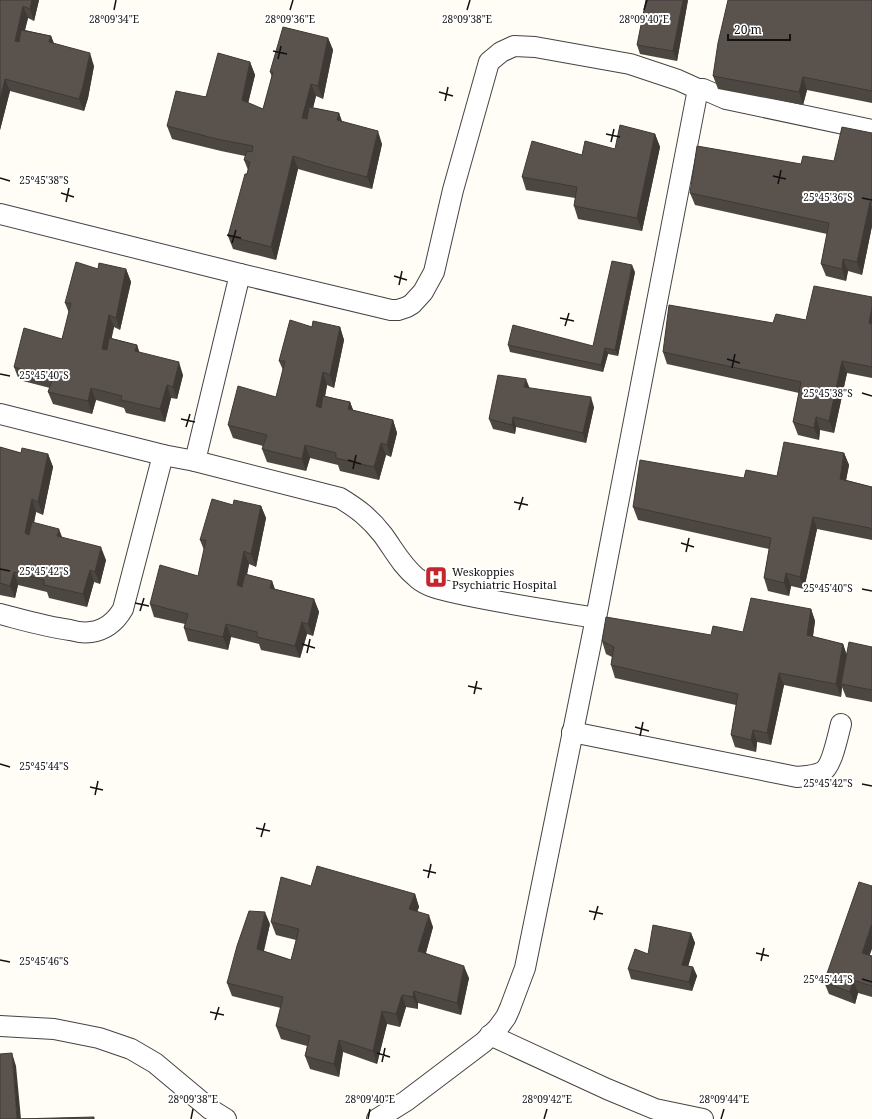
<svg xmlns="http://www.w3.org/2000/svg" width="872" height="1119" viewBox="0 0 872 1119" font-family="'Noto Serif',serif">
<rect width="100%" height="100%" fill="#fffdf5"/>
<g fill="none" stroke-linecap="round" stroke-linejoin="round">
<g stroke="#444" stroke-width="22">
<g id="minor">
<polyline points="0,214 240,274 391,310 398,310 407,307 412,304 423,292 434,272 453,190 489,62 501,52 514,46 535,47 630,64 678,80 698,89"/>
<path d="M 0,414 L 163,455 L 195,461 L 340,498 C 358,509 370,518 383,535 C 394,550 402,566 417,578 C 430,589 449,591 465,595 C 508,604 552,611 596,618"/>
<polyline points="195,461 240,274"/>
<path d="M 0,614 C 23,620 46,627 70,630 C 77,632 84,633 91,632 C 106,630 116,621 123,609 L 163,455"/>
<path d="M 572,732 L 797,777 C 806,776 814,776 822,772 C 832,767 838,735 841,724"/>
<polyline points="0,1026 54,1029 99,1038 131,1049 155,1063 210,1109 226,1119"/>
<polyline points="490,1035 607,1089 655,1109 703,1119"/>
<polyline points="377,1119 406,1101 484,1042 498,1028 506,1017 510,1008 525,968 596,618 698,89 703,89 726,99 872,130"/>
</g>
</g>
<use href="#minor" stroke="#fff" stroke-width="20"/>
</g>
<g fill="#4d4742">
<polygon points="0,0 39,0 34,21 28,18 25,30 51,36 54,43 94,66 88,98 84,111 10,91 0,130"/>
<polygon points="688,0 677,61 640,54 637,45"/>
<polygon points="872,0 872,103 807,90 803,105 718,89 713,76"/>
<polygon points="328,38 333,50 323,99 316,96 313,108 339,113 342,121 382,144 372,189 330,178 298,169 276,260 233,249 228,236 248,170 244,160 245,156 221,151 172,139 167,126 250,62 255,75 248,103 263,109 272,77 270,72"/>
<polygon points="872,133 872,226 862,275 848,271 846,281 826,276 821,264 827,234 695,205 690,193 801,164 834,161"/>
<polygon points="655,134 660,147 642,231 578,219 574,206 575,198 526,190 522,177 582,155 615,149"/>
<polygon points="98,269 126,269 131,282 120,330 114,327 111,338 137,345 139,352 183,375 177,399 171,398 165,422 126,413 124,408 96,400 92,414 53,404 48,392 50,388 19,380 14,367 62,339 69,313 65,303"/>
<polygon points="635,272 618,356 608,354 603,372 510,352 508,345 593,346"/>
<polygon points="872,297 872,378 847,373 834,433 820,430 819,440 798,435 793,422 799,393 667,364 663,352 773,323 806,320"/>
<polygon points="312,327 340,327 344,340 334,388 327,385 325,396 350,402 353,410 393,420 397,433 391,457 386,455 379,480 340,471 338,465 310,458 306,471 267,462 262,449 263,446 233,438 228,425 276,397 283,370 279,361"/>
<polygon points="529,388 594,407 586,443 516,427 515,434 493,429 489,419"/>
<polygon points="0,447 21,453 48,454 53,467 43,515 36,512 34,523 106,560 100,584 94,582 87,607 49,598 47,592 18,585 15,598 0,595"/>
<polygon points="844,453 849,465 846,480 872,487 872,540 817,529 804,589 791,586 789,596 768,591 764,578 769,549 638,520 633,507 744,478 777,476"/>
<polygon points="233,505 261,506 266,518 256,567 249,564 247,575 272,581 275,589 314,599 319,612 313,636 307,634 300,658 261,650 259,644 231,637 228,650 188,641 184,628 185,624 154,617 150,604 198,576 204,550 200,540"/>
<polygon points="811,609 815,621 813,637 843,644 847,655 872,647 872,702 846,697 842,687 841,697 784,685 771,745 757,742 756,752 735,747 731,735 736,705 615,678 611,665 612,657 606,654 602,641 711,635 743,632"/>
<polygon points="311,886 415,894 419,907 417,912 433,927 426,953 469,978 461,1015 418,1003 418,1009 406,1007 400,1027 387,1024 377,1064 343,1052 339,1077 310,1069 305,1056 307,1046 281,1039 276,1026 281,1008 232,996 227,983 270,924 264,951 291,960 296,940 276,935 271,922"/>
<polygon points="691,933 695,943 688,966 693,967 697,976 692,991 631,979 628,969 648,954"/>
<polygon points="870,956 872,956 872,997 858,993 855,1004 829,994 824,982"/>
</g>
<g fill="#3f3936">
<polygon points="32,0 39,0 34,21 30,9"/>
<polygon points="683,0 688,0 677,61 673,51"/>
<polygon points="23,6 28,18 19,53 15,41"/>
<polygon points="51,36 55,48 49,42"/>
<polygon points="328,38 333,50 323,99 318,86"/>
<polygon points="90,53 94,66 88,98 84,111 79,99"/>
<polygon points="250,62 255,75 246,112 242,100"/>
<polygon points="803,77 807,90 803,105 799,92"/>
<polygon points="5,79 10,91 0,130 0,100"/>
<polygon points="311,84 316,96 307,131 302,118"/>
<polygon points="339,113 343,126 337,120"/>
<polygon points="378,131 382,144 372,189 367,177"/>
<polygon points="655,134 660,147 642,231 637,218"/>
<polygon points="293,156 298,169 276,260 271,247"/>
<polygon points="870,202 872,208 872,226 862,275 857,262"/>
<polygon points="843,259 848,271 846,281 842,269"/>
<polygon points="632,265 635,272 618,356 615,350"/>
<polygon points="126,269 131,282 120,330 116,318"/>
<polygon points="872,307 872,330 869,323"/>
<polygon points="109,315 114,327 107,361 102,349"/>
<polygon points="340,327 344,340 334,388 330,375"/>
<polygon points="137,345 141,357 135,351"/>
<polygon points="605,348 608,354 603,372 601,365"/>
<polygon points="842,361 847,373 834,433 829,421"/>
<polygon points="179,362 183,375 177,399 173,387"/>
<polygon points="323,372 327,385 321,419 316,406"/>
<polygon points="526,379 530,389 524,387"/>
<polygon points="167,385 171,398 165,422 160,409"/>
<polygon points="91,388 96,400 92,414 88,401"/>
<polygon points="591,397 594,407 586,443 583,433"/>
<polygon points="350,402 355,415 348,409"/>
<polygon points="513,417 516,427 515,434 512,425"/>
<polygon points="816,417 820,430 819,440 814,428"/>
<polygon points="393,420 397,433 391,457 387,445"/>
<polygon points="381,443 386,455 379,480 374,467"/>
<polygon points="305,445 310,458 306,471 302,459"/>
<polygon points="844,453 849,465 844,491 840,479"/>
<polygon points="48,454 53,467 43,515 38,502"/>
<polygon points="32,499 36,512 29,546 25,533"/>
<polygon points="261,506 266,518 256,567 251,554"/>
<polygon points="813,517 817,529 804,589 800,577"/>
<polygon points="59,529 64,542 57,536"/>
<polygon points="101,547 106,560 100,584 95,572"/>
<polygon points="244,551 249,564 242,598 237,585"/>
<polygon points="90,570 94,582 87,607 83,594"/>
<polygon points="14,572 18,585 15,598 10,586"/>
<polygon points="786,573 791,586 789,596 784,583"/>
<polygon points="272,581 276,594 270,588"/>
<polygon points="314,599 319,612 313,636 308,624"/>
<polygon points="811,609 815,621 811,648 807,635"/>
<polygon points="302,622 307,634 300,658 295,646"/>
<polygon points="226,624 231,637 228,650 223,637"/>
<polygon points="843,644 847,657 841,684 842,687 841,697 836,684"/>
<polygon points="779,673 784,685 771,745 767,733"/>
<polygon points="753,730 757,742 756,752 751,740"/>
<polygon points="415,894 419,907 413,922 409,909"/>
<polygon points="265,912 270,924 261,961 257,949"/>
<polygon points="429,915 433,927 423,963 418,951"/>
<polygon points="872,923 872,949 866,966 862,953"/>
<polygon points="691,933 695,943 686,974 682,965"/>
<polygon points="464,966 469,978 461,1015 457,1003"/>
<polygon points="693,967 697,976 692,991 689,982"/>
<polygon points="853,980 858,993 855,1004 850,992"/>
<polygon points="414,991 418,1003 418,1009 413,997"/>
<polygon points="402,995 406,1007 400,1027 396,1014"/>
<polygon points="382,1011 387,1024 377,1064 373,1051"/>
<polygon points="339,1040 343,1052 339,1077 334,1064"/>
<polygon points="12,1053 16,1066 21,1119 17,1119"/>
</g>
<g fill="#5a524d" stroke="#3f3936">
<polygon points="0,0 32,0 30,9 23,6 15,41 19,42 21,30 51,36 49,42 90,53 83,86 79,99 5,79 0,100"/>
<polygon points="646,0 683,0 673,51 637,45"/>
<polygon points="728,0 872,0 872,91 803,77 799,92 713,76 718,43"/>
<polygon points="283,27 328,38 318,86 311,84 302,118 307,119 309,107 339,113 337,120 378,131 367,177 325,166 293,156 271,247 228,236 245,174 247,174 250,162 244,160 247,151 252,152 253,146 217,139 167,126 176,91 206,97 218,53 250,62 242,100 263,109 273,72 270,72"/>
<polygon points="620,125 655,134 637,218 574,206 577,187 522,177 532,141 582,155 585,141 615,149"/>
<polygon points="842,127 872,133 872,203 870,202 857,262 843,259 842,269 821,264 829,223 690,193 697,146 801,164 803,156 834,161"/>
<polygon points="612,261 632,265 615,350 605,348 601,365 508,345 513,325 593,346"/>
<polygon points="76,262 98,269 99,263 126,269 116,318 109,315 102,349 107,350 109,338 137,345 135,351 179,362 173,387 167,385 160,409 121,400 122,396 91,388 88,401 48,392 53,378 14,367 24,328 62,339 71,303 65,303"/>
<polygon points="814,286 872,297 872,307 869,323 872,324 872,367 842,361 829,421 816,417 814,428 793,422 801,382 663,352 669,305 773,323 776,314 806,320"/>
<polygon points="290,320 312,327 313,321 340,327 330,375 323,372 316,406 321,408 323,396 350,402 348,409 393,420 387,445 381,443 374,467 336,458 336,453 305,445 302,459 262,449 267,435 228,425 238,386 276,397 285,361 279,361"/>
<polygon points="498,375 526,379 524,387 591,397 583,433 513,417 512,425 489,419"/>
<polygon points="784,442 844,453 840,479 872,487 872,530 870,529 870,528 813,517 800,577 786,573 784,583 764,578 771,538 633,507 640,460 744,478 746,470 777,476"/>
<polygon points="0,447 21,453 22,448 48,454 38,502 32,499 25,533 29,535 32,522 59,529 57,536 101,547 95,572 90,570 83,594 44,585 44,580 14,572 10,586 0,583"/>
<polygon points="212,499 233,505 234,500 261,506 251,554 244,551 237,585 242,587 245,574 272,581 270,588 314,599 308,624 302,622 295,646 257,637 257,632 226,624 223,637 184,628 188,614 150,604 160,565 198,576 206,540 200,540"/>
<polygon points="751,598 811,609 807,635 843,644 836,684 779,673 767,733 753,730 751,740 731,735 738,694 611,665 614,647 602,641 606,617 711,635 713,626 743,632"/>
<polygon points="849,642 872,647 872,690 841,684"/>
<polygon points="317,866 415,894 409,909 429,915 418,951 464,966 457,1003 414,991 413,997 402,995 396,1014 382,1011 373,1051 339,1040 334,1064 305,1056 310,1036 276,1026 283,997 227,983 237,946 249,911 265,912 257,949 291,960 299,929 271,922 281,877 311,886"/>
<polygon points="859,882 872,886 872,923 862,953 872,956 872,986 853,980 850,992 824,982"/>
<polygon points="653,925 691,933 682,965 693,967 689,982 628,969 635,949 648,954"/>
<polygon points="12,1053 17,1119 94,1117 94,1119 0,1119 0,1054"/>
</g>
<path fill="none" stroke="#111" stroke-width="1.5" d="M 114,10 L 116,0M 290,10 L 293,0M 467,10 L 470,0M 644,10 L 647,0M 273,51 L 287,54M 278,59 L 281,46M 439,92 L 453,96M 445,101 L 448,87M 606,134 L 620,137M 611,142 L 614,129M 773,176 L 786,179M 0,178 L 10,181M 778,184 L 781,170M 61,193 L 74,197M 862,198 L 872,200M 66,202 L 69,188M 227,235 L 241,238M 232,243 L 236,230M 394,276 L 407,280M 399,285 L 402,271M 560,318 L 574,321M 565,326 L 569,313M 727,359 L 740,363M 732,368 L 735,354M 0,374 L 10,376M 862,393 L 872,396M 181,419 L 195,422M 186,427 L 190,414M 348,460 L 361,464M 353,469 L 356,455M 514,502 L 528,505M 519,510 L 523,497M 681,543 L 694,547M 686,552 L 689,538M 0,569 L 10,571M 862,589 L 872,591M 135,603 L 149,606M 140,611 L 144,598M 302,644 L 315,648M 307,653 L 310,639M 468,686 L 482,689M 474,694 L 477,681M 635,727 L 649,731M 640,736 L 643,722M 0,764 L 10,767M 862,784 L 872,786M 90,787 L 103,790M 95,795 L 98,781M 256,828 L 270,831M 261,837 L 265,823M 423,870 L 436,873M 428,878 L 431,864M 589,911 L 603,914M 594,920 L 598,906M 756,953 L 769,956M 0,960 L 10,962M 761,961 L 764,948M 862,979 L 872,982M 210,1012 L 224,1015M 215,1020 L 219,1007M 377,1053 L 390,1057M 382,1062 L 385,1048M 191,1119 L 193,1109M 368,1119 L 370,1109M 544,1119 L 547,1109M 721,1119 L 724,1109"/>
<defs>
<g id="hospital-square" transform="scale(1.15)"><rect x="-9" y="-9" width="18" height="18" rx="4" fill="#c4262e" stroke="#fff"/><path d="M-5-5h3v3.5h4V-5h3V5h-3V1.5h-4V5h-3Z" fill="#fff"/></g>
</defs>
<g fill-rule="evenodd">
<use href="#hospital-square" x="436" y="577"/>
</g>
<g text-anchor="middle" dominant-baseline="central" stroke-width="4" stroke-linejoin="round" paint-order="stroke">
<g font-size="11" fill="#111" stroke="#fff" text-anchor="start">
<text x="452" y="571">Weskoppies<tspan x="452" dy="13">Psychiatric Hospital</tspan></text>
</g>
</g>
<g font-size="10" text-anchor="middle" fill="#111" stroke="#fff" stroke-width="4" stroke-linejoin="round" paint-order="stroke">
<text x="114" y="23">28°09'34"E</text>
<text x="290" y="23">28°09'36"E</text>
<text x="467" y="23">28°09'38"E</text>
<text x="644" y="23">28°09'40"E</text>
<text x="44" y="184">25°45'38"S</text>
<text x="828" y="201">25°45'36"S</text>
<text x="44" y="379">25°45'40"S</text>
<text x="828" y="397">25°45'38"S</text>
<text x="44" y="575">25°45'42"S</text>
<text x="828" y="592">25°45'40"S</text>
<text x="44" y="770">25°45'44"S</text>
<text x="828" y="787">25°45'42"S</text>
<text x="44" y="965">25°45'46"S</text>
<text x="828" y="983">25°45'44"S</text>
<text x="193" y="1103">28°09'38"E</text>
<text x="370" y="1103">28°09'40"E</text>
<text x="547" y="1103">28°09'42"E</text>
<text x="724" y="1103">28°09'44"E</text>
</g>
<path d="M728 34v6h62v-6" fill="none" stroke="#111111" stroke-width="2"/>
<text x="734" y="34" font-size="12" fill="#111111" stroke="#ffffff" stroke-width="3" paint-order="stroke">20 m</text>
</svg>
